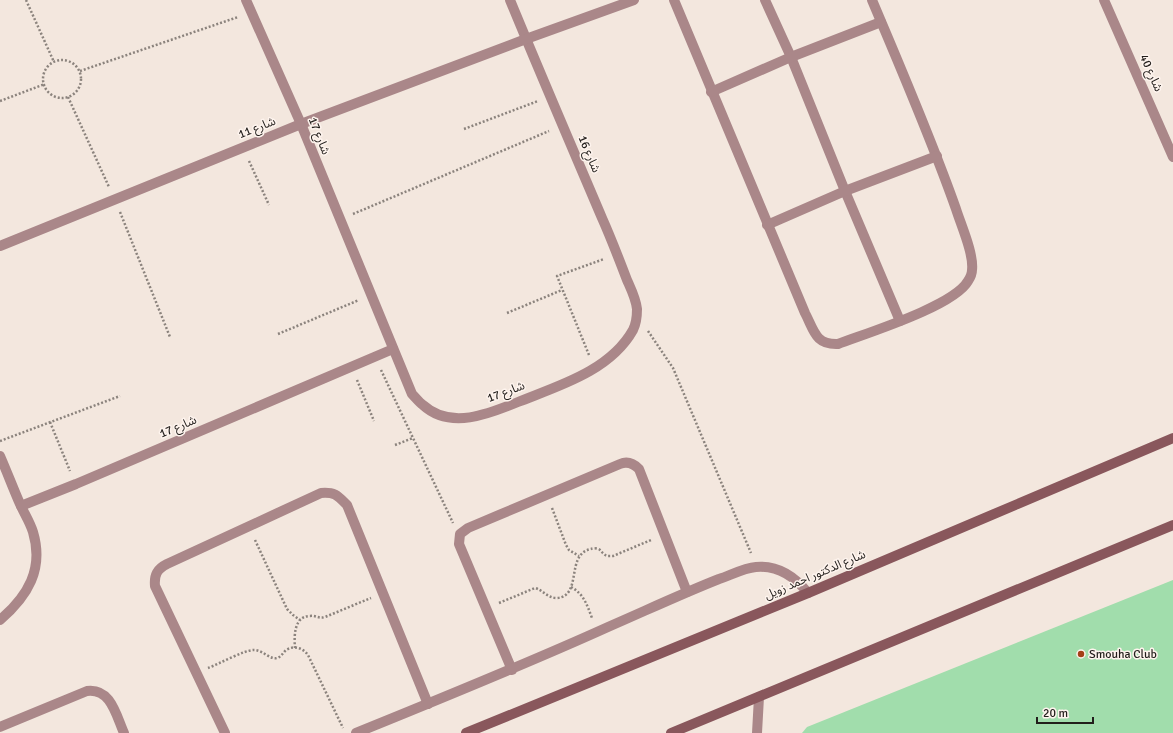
<svg xmlns="http://www.w3.org/2000/svg" width="1173" height="733" viewBox="0 0 1173 733" font-family="Signika,'Noto Sans Arabic',sans-serif">
<rect width="100%" height="100%" fill="#f3e7de"/>
<polygon fill="#a1ddac" points="1173,580 1173,733 802,733 807,727"/>
<g fill="none" stroke-linecap="round" stroke-linejoin="round">
<g stroke="#8b837d" stroke-width="2.5" stroke-dasharray="2 2" stroke-linecap="butt">
<polyline points="26,0 54,62"/>
<circle cx="62" cy="79" r="19"/>
<polyline points="80,71 238,17"/>
<polyline points="68,97 109,187"/>
<polyline points="0,101 45,84"/>
<polyline points="464,129 538,101"/>
<polyline points="249,161 269,205"/>
<polyline points="120,212 170,337"/>
<polyline points="353,214 549,131"/>
<polyline points="507,313 562,290"/>
<polyline points="648,331 673,368 751,553"/>
<polyline points="278,334 359,300"/>
<polyline points="589,355 557,276 604,259"/>
<polyline points="381,370 453,523"/>
<polyline points="357,380 374,421"/>
<polyline points="50,422 70,471"/>
<polyline points="0,441 120,396"/>
<polyline points="395,445 413,438"/>
<polyline points="552,508 566,545 569,550 579,556"/>
<polyline points="255,540 287,609 293,615 300,620"/>
<path d="M 571,587 C 584,594 587,605 592,618"/>
<path d="M 499,603 L 535,588 C 543,590 547,598 557,598 C 583,596 565,554 591,549 C 593,548 598,548 600,550 C 602,552 603,554 607,556 L 613,556 L 651,540"/>
<path d="M 295,648 C 294,636 294,616 310,616 C 316,615 319,619 325,617 C 340,611 356,604 371,598"/>
<path d="M 208,668 C 219,664 244,650 254,650 C 263,650 270,660 277,658 C 281,657 283,653 286,650 C 294,645 303,648 308,655 L 343,728"/>
</g>
<g stroke="#aa8789" stroke-width="10">
<path d="M 246,0 L 301,124 L 412,394 C 416,398 419,402 423,405 C 450,430 489,414 518,402 C 558,386 610,371 633,330 C 636,324 637,316 637,309 C 636,299 631,289 627,280 C 619,259 611,238 602,218 C 571,145 540,73 510,0"/>
<path d="M 674,0 L 805,313 C 814,330 815,345 838,344 C 867,333 954,306 968,281 C 970,278 972,273 972,270 C 974,254 961,225 956,209 C 931,138 901,69 872,0"/>
<polyline points="765,0 791,57 845,191 900,321"/>
<polyline points="1104,0 1173,157"/>
<polyline points="711,92 791,57 881,22"/>
<polyline points="767,225 845,191 937,156"/>
<polyline points="0,246 301,124 526,39 634,0"/>
<path d="M 0,456 C 7,472 13,488 20,504 C 24,513 30,522 33,532 C 44,569 28,596 0,620"/>
<polyline points="21,506 76,484 393,349"/>
<path d="M 512,670 L 459,544 L 460,534 L 468,528 L 620,464 C 627,461 633,463 639,469 L 687,592"/>
<path d="M 0,727 L 87,691 C 111,688 116,715 124,733"/>
<path d="M 225,733 L 155,586 C 154,575 157,569 167,564 L 321,493 C 335,492 337,495 347,505 L 428,704"/>
<path d="M 356,733 C 440,699 524,665 608,627 C 645,611 681,594 719,579 C 731,575 744,568 756,567 C 778,565 795,577 808,593"/>
<polyline points="757,733 759,697"/>
</g>
<g stroke="#89575c" stroke-width="10">
<polyline points="466,733 808,593 1173,438"/>
<polyline points="671,733 1173,525"/>
</g>
</g>
<circle fill="#a53f17" stroke="#fef4ee" stroke-width="1.5" cx="1081" cy="654" r="4"/>
<g text-anchor="middle" dominant-baseline="central" stroke-width="3" stroke-linejoin="round" paint-order="stroke">
<g font-size="12" fill="#221e1b" stroke="#fef4ee">
<text transform="translate(1151 73) rotate(66)">شارع 40</text>
<text transform="translate(257 128) rotate(-22)">شارع 11</text>
<text transform="translate(319 136) rotate(68)">شارع 17</text>
<text transform="translate(589 154) rotate(67)">شارع 16</text>
<text transform="translate(506 392) rotate(-21)">شارع 17</text>
<text transform="translate(178 427) rotate(-23)">شارع 17</text>
<text transform="translate(815 575) rotate(-23)">شارع الدكتور احمد زويل</text>
</g>
<g font-size="12" fill="#221e1b" stroke="#fef4ee" text-anchor="start">
<text x="1089" y="654">Smouha Club</text>
</g>
</g>
<path d="M1037 717v6h56v-6" fill="none" stroke="#221e1b" stroke-width="2"/>
<text x="1043" y="717" font-size="12" fill="#221e1b" stroke="#fef4ee" stroke-width="3" paint-order="stroke">20 m</text>
</svg>
